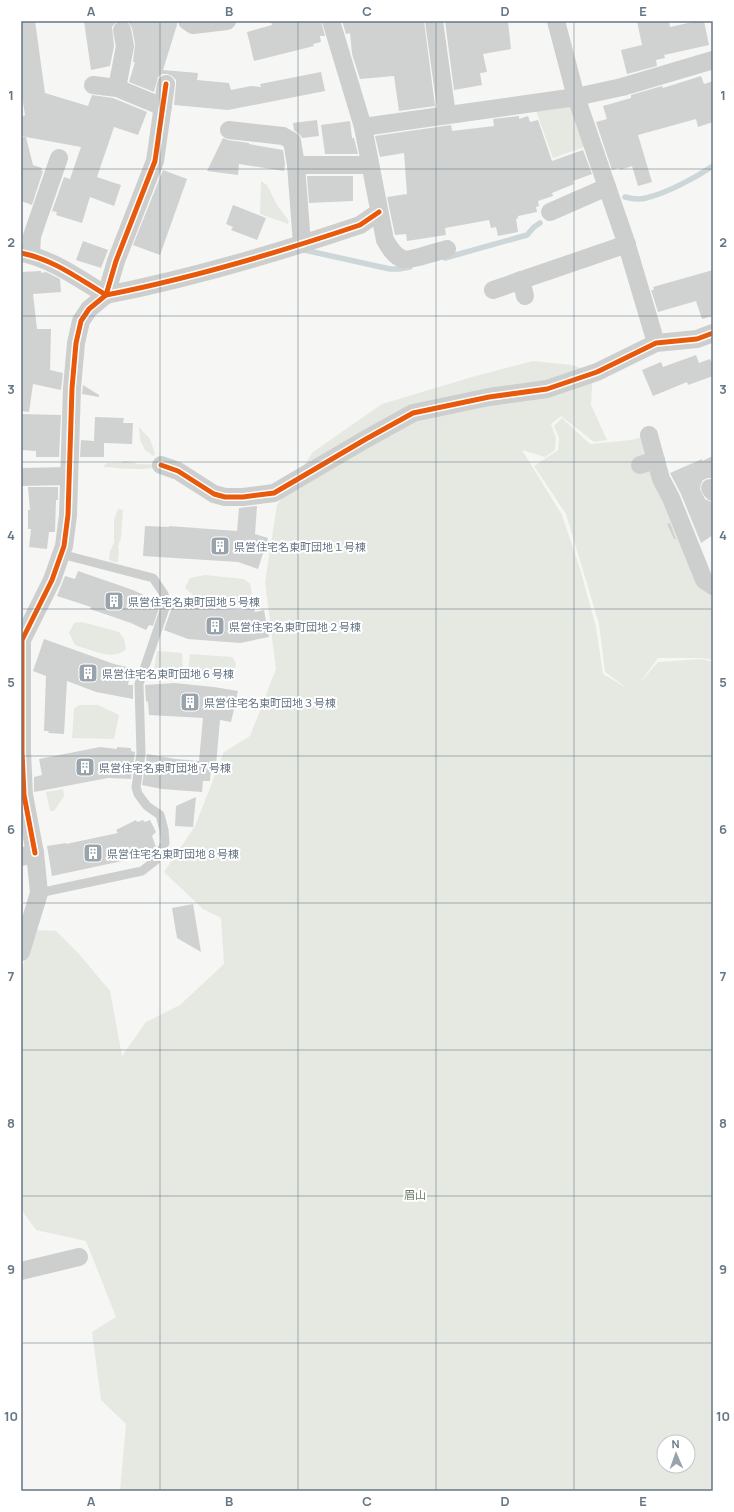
<svg xmlns="http://www.w3.org/2000/svg" width="734" height="1512" viewBox="0 0 734 1512" font-family="Manrope,'Noto Sans JP',sans-serif">
<rect width="100%" height="100%" fill="#f6f6f4"/>
<g fill="#e6e9e2" fill-rule="evenodd">
<polygon points="569,104 587,146 553,158 536,111"/>
<polygon points="261,181 267,185 277,205 289,221 288,224 260,214"/>
<path d="M 533,361 L 572,365 L 593,372 L 591,405 L 607,440 L 594,442 L 561,416 L 551,424 L 556,438 L 555,450 L 545,457 L 522,450 L 562,515 L 581,572 L 596,627 L 603,674 L 628,689 L 605,672 L 599,624 L 566,514 L 534,466 L 558,450 L 559,438 L 554,426 L 562,418 L 590,444 L 631,440 L 647,436 L 713,594 L 713,660 L 703,658 L 658,658 L 639,684 L 658,662 L 702,659 L 713,662 L 713,1491 L 120,1491 L 126,1424 L 101,1400 L 92,1332 L 116,1317 L 86,1241 L 36,1230 L 21,1209 L 21,971 L 36,930 L 56,931 L 79,954 L 110,991 L 122,1056 L 146,1022 L 180,1005 L 224,964 L 221,918 L 203,909 L 164,872 L 195,826 L 224,752 L 250,736 L 276,669 L 265,582 L 277,505 L 313,452 L 382,404 L 472,377 ZM 664,1442 L 688,1442 L 688,1466 L 664,1466 Z"/>
<polygon points="139,427 150,439 155,454 153,456 145,450 140,440"/>
<path d="M 124,461 C 130,461 133,463 138,464 C 146,465 152,463 159,467 C 141,471 121,468 103,467 L 107,463 L 120,463 Z"/>
<polygon points="118,509 123,510 121,538 118,546 119,551 118,562 113,562 109,560 110,551 114,543 114,519"/>
<polygon points="205,575 244,579 250,584 252,593 248,601 237,604 201,602 185,588 190,578"/>
<path d="M 82,622 L 119,632 L 124,639 L 126,649 C 113,662 90,649 75,645 L 69,633 L 74,623 Z"/>
<polygon points="157,651 182,653 183,673 154,669"/>
<polygon points="190,654 232,657 236,663 233,678 188,673"/>
<polygon points="80,705 98,705 119,715 114,739 72,738 74,708"/>
<polygon points="63,789 64,796 54,811 50,811 46,792"/>
</g>
<g fill="none" stroke-linecap="round" stroke-linejoin="round">
<g stroke="#cdd6d8" stroke-width="5.5">
<path d="M 625,197 C 632,199 639,200 646,198 C 667,193 695,178 713,166"/>
<polyline points="304,250 390,269 399,269 410,267"/>
<polyline points="445,258 527,235 534,227 540,223"/>
</g>
</g>
<g fill="#d0d1d1">
<polygon points="21,21 35,21 45,93 88,106 92,95 113,98 147,112 138,135 114,127 97,177 121,185 114,206 90,197 82,223 56,215 57,212 52,211 64,177 70,179 81,147 26,137 33,165 42,168 41,171 43,171 32,205 21,201 21,137 26,137 21,136 21,117 25,115 21,90"/>
<polygon points="84,21 117,21 112,27 114,46 110,66 91,70"/>
<polygon points="127,21 177,21 177,25 163,70 198,73 197,80 229,83 231,90 251,86 261,87 260,84 321,72 325,91 228,110 174,105 176,85 176,80 172,76 167,74 162,74 158,77 154,92 129,82 135,62 133,62 135,44 132,28"/>
<polygon points="271,21 321,21 325,36 320,36 321,42 313,44 314,46 254,61 247,32 272,25"/>
<polygon points="342,21 424,21 435,106 399,111 394,76 360,79 352,54 350,33 346,34"/>
<polygon points="445,21 508,21 511,49 483,54 487,72 480,73 482,85 454,90"/>
<polygon points="637,21 669,21 670,27 697,21 704,21 709,45 664,55 665,58 656,60 657,66 627,74 621,50 642,45"/>
<polygon points="701,76 704,84 713,81 713,122 698,127 696,119 638,135 652,182 638,186 632,166 620,170 619,168 612,170 596,122 607,119 603,106 631,98 631,95 662,86 663,88"/>
<polygon points="519,116 519,119 528,116 530,122 538,120 552,161 583,150 592,174 573,181 574,184 552,193 553,196 538,201 539,206 536,207 537,212 518,216 518,218 516,219 518,232 498,236 496,227 491,228 489,220 445,228 446,235 407,241 406,234 395,235 387,197 407,194 404,153 380,157 375,136 451,125 452,131 494,126 493,119"/>
<polygon points="317,120 319,136 302,138 300,135 294,130 293,123"/>
<polygon points="350,121 352,138 354,138 358,154 325,154 321,125"/>
<polygon points="223,138 228,140 249,143 249,144 283,150 285,164 284,171 239,164 238,175 207,171"/>
<polygon points="163,170 187,179 160,255 133,245"/>
<polygon points="307,176 353,176 353,201 309,203"/>
<polygon points="233,205 266,218 257,240 231,230 233,227 226,224"/>
<polygon points="83,241 108,250 101,268 76,260"/>
<polygon points="713,270 713,316 702,319 696,301 658,312 651,290 654,290 653,287"/>
<polygon points="41,271 41,273 46,272 60,279 61,292 33,294 37,329 51,329 50,370 63,373 61,390 33,384 29,412 21,411 21,272"/>
<polygon points="696,355 699,363 710,359 713,366 713,376 688,385 687,382 653,396 642,370 661,362 663,367"/>
<polygon points="83,385 99,395 99,397 82,394"/>
<polygon points="21,414 61,415 59,457 36,457 36,451 21,450"/>
<polygon points="95,417 124,418 123,423 133,423 132,444 104,443 104,457 80,457 81,440 94,441"/>
<polygon points="713,456 713,478 708,478 703,480 701,484 700,489 705,499 709,501 713,502 713,535 701,543 681,494 670,473 702,459 702,461"/>
<polygon points="28,487 58,487 58,500 56,500 55,532 49,532 47,549 29,547 31,529 28,529 28,510 30,510"/>
<polygon points="257,506 255,534 268,538 258,569 238,562 143,556 145,526 169,527 169,526 237,531 239,508"/>
<polygon points="670,523 676,539 674,539 667,524"/>
<polygon points="78,571 133,590 159,602 160,605 153,626 149,625 146,630 131,623 90,609 91,607 57,596 65,576 75,579"/>
<polygon points="175,601 197,608 241,610 254,608 255,612 264,610 269,637 240,643 188,639 164,630 172,607 173,608"/>
<polygon points="44,639 114,664 131,668 128,685 133,685 133,699 96,692 67,681 64,734 48,733 49,731 44,731 46,676 33,671"/>
<polygon points="174,683 214,687 238,691 231,722 220,720 216,765 211,765 210,781 203,781 202,792 162,789 142,785 147,754 176,759 199,761 203,718 149,715 148,702 146,701 145,685"/>
<polygon points="100,747 117,749 117,747 131,748 131,751 135,752 131,779 108,778 34,792 34,777 42,775 39,759"/>
<polygon points="196,797 193,827 175,826 176,806"/>
<polygon points="136,820 137,822 143,820 145,822 150,820 156,832 152,836 156,847 127,860 52,876 47,846 66,843 66,844 118,833 116,830"/>
<polygon points="193,904 201,952 177,938 172,908"/>
</g>
<g fill="none" stroke-linecap="round" stroke-linejoin="round">
<polyline stroke="#cdcfcf" stroke-width="9" points="39,893 142,871 156,860 165,843 164,830 160,815 147,806 138,794 136,787 141,754 139,684 166,605 164,594 153,578 61,554"/>
<g stroke="#cdcfcf" stroke-width="18">
<polyline points="187,21 193,25 227,21"/>
<path d="M 331,21 L 363,127 L 385,240 C 389,247 394,256 403,259 C 409,261 438,251 447,249"/>
<polyline points="434,21 447,115"/>
<polyline points="556,21 576,97 626,242 656,343"/>
<path d="M 166,84 L 155,161 L 116,261 L 106,295 C 192,278 277,253 360,225 L 379,212"/>
<polyline points="93,85 117,88 163,107"/>
<polyline points="117,88 125,46 122,30"/>
<polyline points="363,127 576,97 622,87 713,60"/>
<polyline points="229,130 283,136 292,141 296,165 302,244"/>
<polyline points="296,165 370,165"/>
<polyline points="550,212 607,187"/>
<path d="M 21,253 C 53,259 79,279 106,295 L 89,309 L 81,321 L 76,343 L 72,388 L 68,515 L 64,546 L 52,580 L 22,640 L 22,752 L 24,795 L 35,853"/>
<polyline points="31,255 32,236 59,158"/>
<polyline points="521,280 525,296"/>
<polyline points="493,290 627,244"/>
<polyline points="649,435 661,479 671,498 704,580 713,586"/>
<polyline points="161,465 178,471 214,494 225,497 243,497 274,493 366,439 413,413 489,397 547,389 597,372 656,343 697,339 713,333"/>
<polyline points="640,465 656,460"/>
<polyline points="21,477 69,476"/>
<polyline points="710,488 713,492"/>
<polyline points="21,857 35,853 39,893 21,952"/>
<polyline points="21,1271 79,1257"/>
</g>
<g stroke="#fff" stroke-width="8">
<g id="cycleway">
<path d="M 166,84 L 155,161 L 116,261 L 106,295 C 192,278 277,253 360,225 L 379,212"/>
<path d="M 21,253 C 53,259 79,279 106,295 L 89,309 L 81,321 L 76,343 L 72,388 L 68,515 L 64,546 L 52,580 L 22,640 L 22,752 L 24,795 L 35,853"/>
<polyline points="161,465 178,471 214,494 225,497 243,497 274,493 366,439 413,413 489,397 547,389 597,372 656,343 697,339 713,333"/>
</g>
</g>
<use href="#cycleway" stroke="#e8590c" stroke-width="5"/>
</g>
<path fill="none" stroke="#657685" stroke-width="1" stroke-opacity="0.55" d="M 160,21 L 160,1491M 298,21 L 298,1491M 436,21 L 436,1491M 574,21 L 574,1491M 21,169 L 713,169M 21,316 L 713,316M 21,462 L 713,462M 21,609 L 713,609M 21,756 L 713,756M 21,903 L 713,903M 21,1050 L 713,1050M 21,1196 L 713,1196M 21,1343 L 713,1343"/>
<defs>
<g id="building-square" transform="scale(1)"><rect x="-9" y="-9" width="18" height="18" rx="4" fill="#98a3ac" stroke="#fff"/><path d="M-4-6H4V6H1V3H-1V6H-4ZM-2.5-4.3h1.7v1.8h-1.7ZM.8-4.3h1.7v1.8H.8ZM-2.5-1h1.7V.8h-1.7ZM.8-1h1.7V.8H.8Z" fill="#fff"/></g>
</defs>
<g fill-rule="evenodd">
<use href="#building-square" x="220" y="546"/>
<use href="#building-square" x="114" y="601"/>
<use href="#building-square" x="215" y="626"/>
<use href="#building-square" x="88" y="673"/>
<use href="#building-square" x="190" y="702"/>
<use href="#building-square" x="85" y="767"/>
<use href="#building-square" x="93" y="853"/>
</g>
<g text-anchor="middle" dominant-baseline="central" stroke-width="4" stroke-linejoin="round" paint-order="stroke">
<g font-size="11" fill="#657685" stroke="#fff" text-anchor="start">
<text x="234" y="546">県営住宅名東町団地１号棟</text>
<text x="128" y="601">県営住宅名東町団地５号棟</text>
<text x="229" y="626">県営住宅名東町団地２号棟</text>
<text x="102" y="673">県営住宅名東町団地６号棟</text>
<text x="204" y="702">県営住宅名東町団地３号棟</text>
<text x="99" y="767">県営住宅名東町団地７号棟</text>
<text x="107" y="853">県営住宅名東町団地８号棟</text>
</g>
<g font-size="11" fill="#687c64" stroke="#fff">
<text x="415" y="1194">眉山</text>
</g>
</g>
<rect width="734" height="1512" fill="none" stroke="#ffffff" stroke-width="44"/>
<g transform="translate(676 1454) rotate(358)"><circle r="19" fill="#ffffff" stroke="#c1c8ce"/>
<path d="M0-3L7 15L0 10L-7 15Z" fill="#98a3ac"/>
<text y="-6" font-size="11" font-weight="bold" text-anchor="middle" fill="#657685">N</text>
</g>
<rect x="22" y="22" width="690" height="1468" fill="none" stroke="#657685" stroke-width="1.5"/>
<g font-size="13" text-anchor="middle" font-weight="bold" fill="#657685">
<text x="91" y="16">A</text>
<text x="229" y="16">B</text>
<text x="367" y="16">C</text>
<text x="505" y="16">D</text>
<text x="643" y="16">E</text>
<text x="11" y="100">1</text>
<text x="723" y="100">1</text>
<text x="11" y="247">2</text>
<text x="723" y="247">2</text>
<text x="11" y="394">3</text>
<text x="723" y="394">3</text>
<text x="11" y="540">4</text>
<text x="723" y="540">4</text>
<text x="11" y="687">5</text>
<text x="723" y="687">5</text>
<text x="11" y="834">6</text>
<text x="723" y="834">6</text>
<text x="11" y="981">7</text>
<text x="723" y="981">7</text>
<text x="11" y="1128">8</text>
<text x="723" y="1128">8</text>
<text x="11" y="1274">9</text>
<text x="723" y="1274">9</text>
<text x="11" y="1421">10</text>
<text x="723" y="1421">10</text>
<text x="91" y="1506">A</text>
<text x="229" y="1506">B</text>
<text x="367" y="1506">C</text>
<text x="505" y="1506">D</text>
<text x="643" y="1506">E</text>
</g>
</svg>
